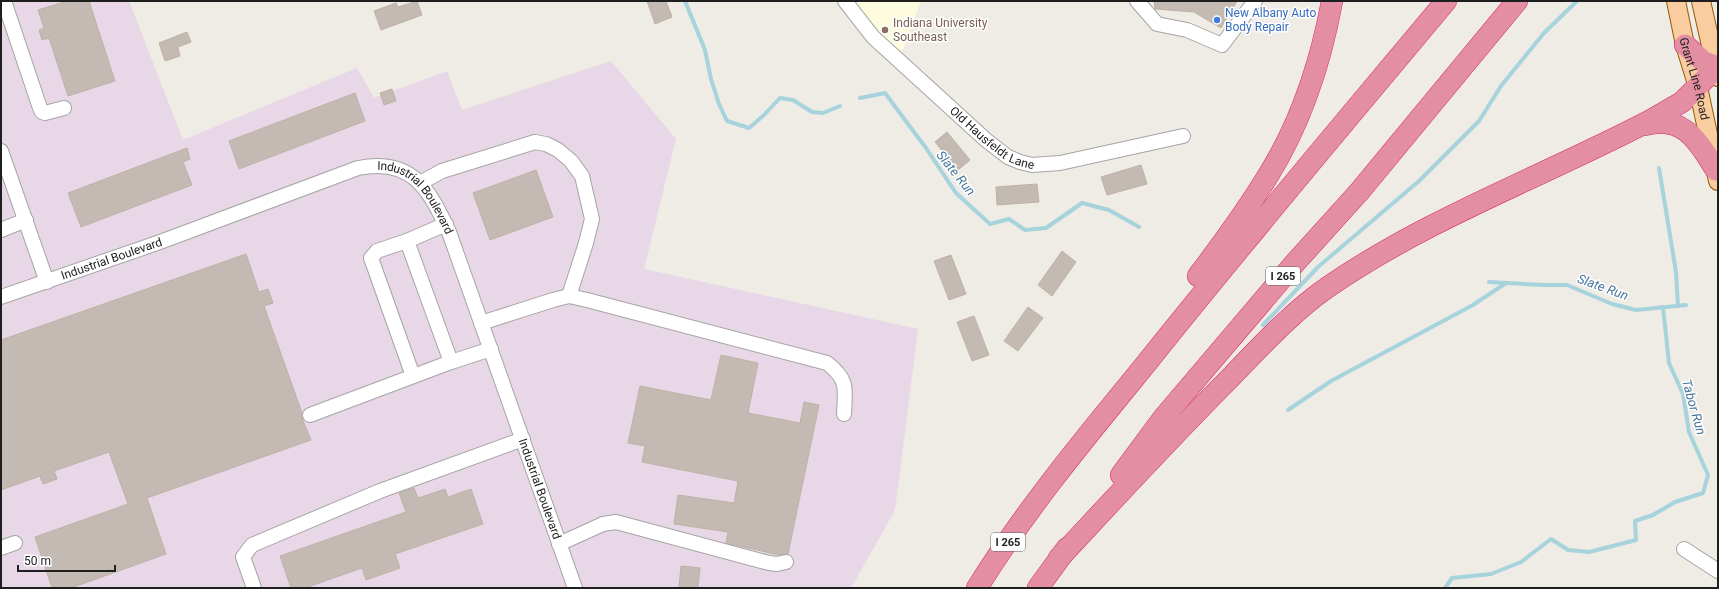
<svg xmlns="http://www.w3.org/2000/svg" width="1719" height="589" viewBox="0 0 1719 589" font-family="Roboto,sans-serif">
<rect width="100%" height="100%" fill="#efebe5"/>
<polygon fill="#e8d7e6" points="1,1 129,1 183,140 357,68 374,98 447,71 462,110 611,61 676,139 644,269 918,329 895,510 851,588 1,588"/>
<polygon fill="#fefcde" points="837,1 921,1 903,50 887,58 849,20"/>
<g fill="none" stroke-linecap="round" stroke-linejoin="round">
<g stroke="#a6d3dc" stroke-width="4">
<polyline points="685,1 705,50 711,79 719,104 727,121 749,128 763,116 780,98 793,100 812,112 823,113 840,106"/>
<polyline points="860,98 885,93 926,148 956,193 990,224 1009,219 1025,230 1046,228 1082,203 1109,210 1139,227"/>
<polyline points="1659,168 1676,272 1678,306"/>
<polyline points="1489,282 1544,285 1567,285 1612,304 1636,310 1686,305"/>
<polyline points="1263,325 1318,267 1419,181 1479,121 1501,86 1544,33 1577,1"/>
<polyline points="1288,410 1331,381 1473,305 1506,283"/>
<polyline points="1445,588 1452,578 1491,574 1521,562 1551,539 1568,550 1589,552 1636,540 1635,521 1653,515 1675,502 1703,493 1708,475 1689,432 1683,394 1669,363 1663,307"/>
</g>
</g>
<g fill="#c3bab4" stroke="#c0b1a7">
<polygon points="67,1 89,1 115,81 68,96 49,38 42,40 39,30 44,28 38,10"/>
<polygon points="417,1 422,15 381,30 374,11 396,3 398,7"/>
<polygon points="647,1 666,1 672,17 655,24"/>
<polygon points="1154,1 1237,1 1221,28 1194,12 1155,9"/>
<polygon points="187,32 191,42 178,47 180,56 165,61 159,43"/>
<polygon points="392,89 396,101 384,105 380,93"/>
<polygon points="355,93 365,121 239,169 229,141"/>
<polygon points="947,132 970,160 958,170 935,142"/>
<polygon points="187,148 190,159 183,162 192,185 81,227 68,193"/>
<polygon points="1141,165 1147,184 1107,195 1101,177"/>
<polygon points="536,170 553,217 490,240 473,193"/>
<polygon points="1037,184 1039,202 997,205 996,187"/>
<polygon points="1062,251 1076,262 1052,296 1038,285"/>
<polygon points="246,254 259,292 268,289 273,303 264,306 302,413 302,418 311,440 147,498 166,554 71,588 52,588 35,537 128,504 109,452 54,471 57,479 43,484 40,476 1,490 1,340"/>
<polygon points="951,255 966,294 949,300 934,261"/>
<polygon points="1028,307 1043,318 1018,351 1004,341"/>
<polygon points="974,316 989,355 972,361 957,322"/>
<polygon points="721,355 758,363 748,413 800,423 804,402 819,405 788,554 779,555 726,543 728,532 674,524 678,495 734,503 738,481 642,462 645,446 628,443 640,386 711,400"/>
<polygon points="414,488 418,498 445,489 448,497 471,489 483,524 395,554 400,568 366,580 362,568 305,588 291,588 280,556 406,512 399,493"/>
<polygon points="681,566 700,568 698,588 679,588"/>
</g>
<g fill="none" stroke-linecap="round" stroke-linejoin="round">
<g stroke="#a5a5a5" stroke-width="16">
<g id="minor">
<polyline points="4,1 40,108 42,112 45,113 64,108"/>
<path id="s1" d="M 845,1 L 873,37 L 986,140 L 1008,157 L 1020,162 L 1032,165 L 1060,163 L 1183,136"/>
<polyline points="1137,1 1157,24 1187,30 1222,45 1255,1"/>
<polyline points="1,151 47,282"/>
<polyline points="420,183 442,171 535,142 546,144 558,150 571,161 582,176 592,219 586,243 569,296"/>
<polyline points="446,224 407,241 451,362 491,349"/>
<polyline points="1,230 26,220"/>
<polyline points="407,241 377,251 371,258 413,376"/>
<path id="s2" d="M 1,297 L 160,242 L 358,168 C 412,157 429,189 449,232 L 575,588"/>
<path d="M 481,323 L 553,300 L 569,296 L 587,300 L 827,363 C 849,380 845,389 844,414"/>
<polyline points="310,415 451,362"/>
<polyline points="559,544 603,524 616,522 769,563 777,564 786,562"/>
<polyline points="1,548 15,543"/>
<polyline points="1684,549 1718,571"/>
<polyline points="254,588 243,557 252,545 380,491 523,439"/>
</g>
</g>
<g stroke="#955b04" stroke-width="20">
<g id="major">
<path id="s3" d="M 1676,1 L 1685,45 L 1698,87 L 1718,181"/>
<polyline points="1701,1 1718,77"/>
</g>
</g>
<g stroke="#d6296f" stroke-width="22">
<g id="highway">
<polyline points="1685,45 1704,62 1718,67"/>
<path d="M 1645,125 C 1684,114 1698,142 1716,170"/>
<path d="M 1198,276 C 1223,243 1248,209 1269,174 C 1301,122 1321,61 1332,1"/>
<polyline points="1121,475 1164,417 1294,264 1359,192 1517,1"/>
<path d="M 1059,558 C 1116,497 1173,435 1232,376 C 1262,345 1292,312 1328,287 C 1428,218 1544,176 1651,120 L 1682,102 L 1716,68"/>
<path d="M 977,588 C 1026,509 1086,437 1145,365 C 1243,242 1345,122 1446,1"/>
<polyline points="1038,588 1067,548"/>
</g>
</g>
<use href="#minor" stroke="#fff" stroke-width="14"/>
<use href="#major" stroke="#f9cd9f" stroke-width="18"/>
<use href="#highway" stroke="#e48ea4" stroke-width="21"/>
</g>
<circle fill="#3f7fe0" stroke="#fff" stroke-width="1.5" cx="1217" cy="20" r="4"/>
<circle fill="#8d6e63" stroke="#fff" stroke-width="1.5" cx="885" cy="30" r="4"/>
<g text-anchor="middle" dominant-baseline="central" stroke-width="3" stroke-linejoin="round" paint-order="stroke">
<g fill="#fff" stroke="#626262" stroke-width="1">
<rect x="1266" y="267" width="34" height="18" rx="3"/>
<rect x="991" y="533" width="34" height="18" rx="3"/>
</g>
<g font-size="11" font-weight="bold" fill="#1e1e1e">
<text x="1283" y="276">I 265</text>
<text x="1008" y="542">I 265</text>
</g>
<g font-size="12" fill="#366cbe" stroke="#fff" text-anchor="start">
<text x="1225" y="13">New Albany Auto<tspan x="1225" dy="14">Body Repair</tspan></text>
</g>
<g font-size="12" fill="#785e54" stroke="#fff" text-anchor="start">
<text x="893" y="23">Indiana University<tspan x="893" dy="14">Southeast</tspan></text>
</g>
<g font-size="12" fill="#1e1e1e" stroke="#fff">
<text stroke="none"><textPath href="#s3" startOffset="80">Grant Line Road</textPath></text>
<text stroke="none"><textPath href="#s1" startOffset="203">Old Hausfeldt Lane</textPath></text>
<text stroke="none"><textPath href="#s2" startOffset="452">Industrial Boulevard</textPath></text>
<text stroke="none"><textPath href="#s2" startOffset="117">Industrial Boulevard</textPath></text>
<text stroke="none"><textPath href="#s2" startOffset="776">Industrial Boulevard</textPath></text>
</g>
<g font-size="13" font-style="italic" fill="#47779c" stroke="#fff">
<text transform="translate(956 173) rotate(51)">Slate Run</text>
<text transform="translate(1603 287) rotate(20)">Slate Run</text>
<text transform="translate(1694 407) rotate(74)">Tabor Run</text>
</g>
</g>
<rect width="1719" height="589" fill="none" stroke="#1e1e1e" stroke-width="4"/>
<path d="M18 565v6h97v-6" fill="none" stroke="#1e1e1e" stroke-width="2"/>
<text x="24" y="565" font-size="12" fill="#1e1e1e" stroke="#ffffff" stroke-width="3" paint-order="stroke">50 m</text>
</svg>
